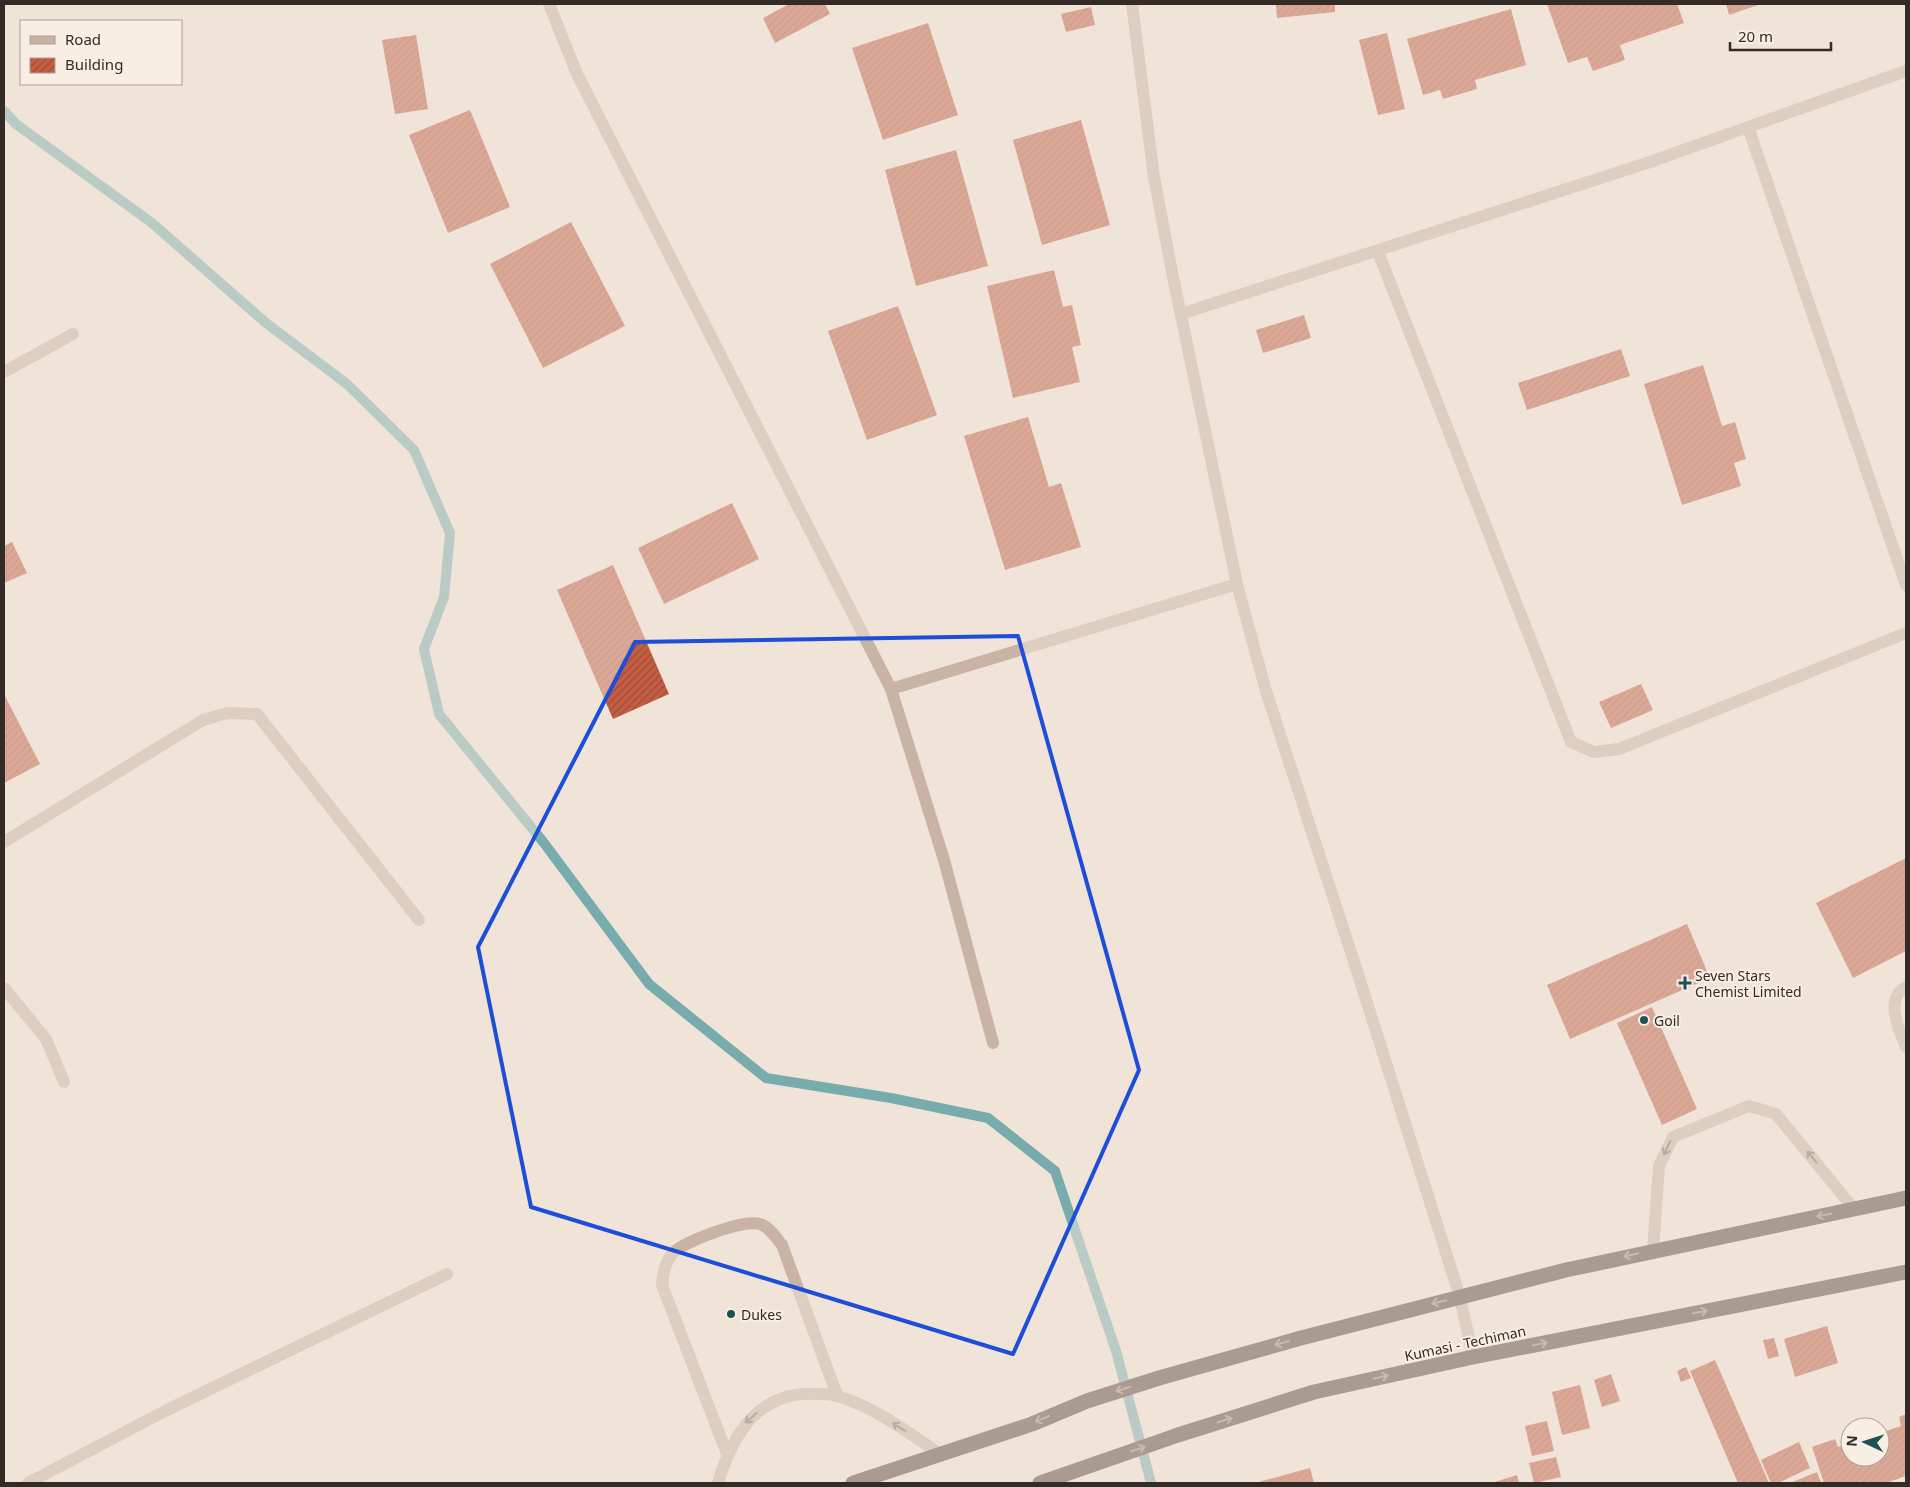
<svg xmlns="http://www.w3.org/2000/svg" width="1910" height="1487" viewBox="0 0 1910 1487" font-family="'Noto Sans',sans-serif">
<defs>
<pattern id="building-hatch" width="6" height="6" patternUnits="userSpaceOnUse" patternTransform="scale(1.25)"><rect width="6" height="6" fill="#c35d44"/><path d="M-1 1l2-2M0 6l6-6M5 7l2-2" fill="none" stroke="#9f4d39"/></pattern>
</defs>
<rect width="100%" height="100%" fill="#f0e4d8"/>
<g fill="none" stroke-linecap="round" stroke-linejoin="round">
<polyline stroke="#78acac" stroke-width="10" points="4,111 16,124 152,223 266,323 347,384 414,450 450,533 444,597 424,649 439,714 544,843 649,984 766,1078 891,1098 988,1118 1055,1171 1116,1351 1151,1483"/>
</g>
<g fill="url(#building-hatch)">
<polygon points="789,4 825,4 830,14 775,43 763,18"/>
<polygon points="1276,4 1335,4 1335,12 1277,18"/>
<polygon points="1547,4 1677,4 1684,23 1620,45 1625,60 1593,71 1587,57 1568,63"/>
<polygon points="1726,4 1761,4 1729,15"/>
<polygon points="1091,7 1095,25 1066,32 1061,14"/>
<polygon points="1511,9 1526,65 1475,80 1477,89 1443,99 1440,90 1423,95 1407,39"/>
<polygon points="928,23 958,115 883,140 852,48"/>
<polygon points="1387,33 1405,109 1378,115 1359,40"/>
<polygon points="416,35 428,109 395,114 382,40"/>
<polygon points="470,110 510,207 448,233 409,135"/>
<polygon points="1081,120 1110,225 1042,245 1013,140"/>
<polygon points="956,150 988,266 916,286 885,170"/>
<polygon points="571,222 625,326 543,368 490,264"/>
<polygon points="1054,270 1063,307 1072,305 1081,345 1072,347 1080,382 1013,398 987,286"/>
<polygon points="898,306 937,415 867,440 828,331"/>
<polygon points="1304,315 1311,338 1263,353 1256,330"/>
<polygon points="1621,349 1630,376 1527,410 1518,383"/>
<polygon points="1703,365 1722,426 1735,422 1746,459 1734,463 1741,486 1682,505 1644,384"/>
<polygon points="1028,417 1049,487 1061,483 1081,547 1005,570 964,436"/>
<polygon points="732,503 759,559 664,604 638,548"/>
<polygon points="12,542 27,573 4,583 4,546"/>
<polygon points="613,565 669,694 613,719 557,590"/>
<polygon points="1641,684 1653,710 1611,728 1599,702"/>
<polygon points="4,694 40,764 4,783"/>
<polygon points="1906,858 1906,951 1853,978 1816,903"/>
<polygon points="1687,924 1710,978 1570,1039 1547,985"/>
<polygon points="1652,1007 1697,1109 1662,1125 1617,1023"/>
<polygon points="1827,1326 1838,1363 1795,1377 1784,1339"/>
<polygon points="1774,1338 1779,1356 1768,1359 1763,1340"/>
<polygon points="1715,1360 1769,1483 1738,1483 1690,1371"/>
<polygon points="1686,1367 1691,1378 1681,1382 1677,1371"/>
<polygon points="1611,1374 1620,1401 1602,1407 1594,1380"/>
<polygon points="1580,1385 1590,1428 1562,1435 1552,1392"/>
<polygon points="1906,1414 1906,1476 1886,1483 1824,1483 1812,1447 1835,1439 1838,1447 1850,1443 1850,1457 1880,1457 1880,1433 1901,1426 1899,1417"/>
<polygon points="1547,1421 1554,1451 1532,1456 1525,1426"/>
<polygon points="1799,1442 1810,1468 1778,1483 1771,1483 1761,1460"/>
<polygon points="1556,1457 1561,1477 1534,1483 1529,1463"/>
<polygon points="1310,1468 1314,1483 1255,1483"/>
<polygon points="1817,1472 1821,1483 1790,1483"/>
<polygon points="1517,1475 1519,1483 1491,1483"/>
</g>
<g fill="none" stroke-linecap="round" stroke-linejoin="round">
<g stroke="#c8b3a5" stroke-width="12">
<polyline points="549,4 577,74 891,689 1237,584"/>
<polyline points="1132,4 1154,177 1172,272 1237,584 1266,691 1358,974 1460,1297 1473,1357"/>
<polyline points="1748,127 1906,585"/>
<polyline points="1378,252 1571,742 1594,752 1619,749 1906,633"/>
<polyline points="1181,314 1647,163 1906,71"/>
<polyline points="4,372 73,334"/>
<polyline points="891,689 944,860 993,1043"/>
<polyline points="4,842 203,720 227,713 257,714 419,920"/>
<path d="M 1906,987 C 1884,998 1899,1030 1906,1047"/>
<polyline points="4,988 46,1039 64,1082"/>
<polyline points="1653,1250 1659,1166 1673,1137 1749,1106 1776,1114 1854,1209"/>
<path d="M 727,1454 L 662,1285 C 663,1273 665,1262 673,1253 C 685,1241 744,1219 760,1224 C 770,1227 776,1238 782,1245 L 837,1395"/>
<polyline points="28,1483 165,1411 447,1274"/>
<path d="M 718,1483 C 733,1433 759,1390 818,1394 C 824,1394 832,1394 837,1396 C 873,1406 909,1433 940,1454"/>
</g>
<g stroke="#54433d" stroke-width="15">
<polyline points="853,1483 1032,1424 1087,1401 1159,1378 1301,1338 1566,1270 1906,1198"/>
<polyline points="1040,1483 1178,1435 1314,1392 1473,1357 1906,1272"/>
</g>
</g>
<defs><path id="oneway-shaft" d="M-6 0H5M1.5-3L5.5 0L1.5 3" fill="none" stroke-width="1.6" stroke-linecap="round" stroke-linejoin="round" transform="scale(1.25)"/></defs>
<g stroke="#77685f">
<use href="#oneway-shaft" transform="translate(1667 1148) rotate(115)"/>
<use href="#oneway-shaft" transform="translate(1812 1157) rotate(-129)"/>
<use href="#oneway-shaft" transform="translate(751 1418) rotate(139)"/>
<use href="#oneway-shaft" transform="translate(899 1427) rotate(-149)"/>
</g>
<g stroke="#968780">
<use href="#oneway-shaft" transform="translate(1824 1215) rotate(168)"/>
<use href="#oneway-shaft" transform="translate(1631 1255) rotate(167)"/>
<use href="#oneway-shaft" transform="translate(1439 1302) rotate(166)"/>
<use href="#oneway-shaft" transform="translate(1700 1312) rotate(-11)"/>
<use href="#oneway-shaft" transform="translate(1282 1343) rotate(165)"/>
<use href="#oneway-shaft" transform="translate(1540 1344) rotate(-11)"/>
<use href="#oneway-shaft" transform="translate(1381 1377) rotate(-12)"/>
<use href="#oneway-shaft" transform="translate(1123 1389) rotate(162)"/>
<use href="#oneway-shaft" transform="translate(1042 1419) rotate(158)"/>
<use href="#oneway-shaft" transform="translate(1225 1420) rotate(-18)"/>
<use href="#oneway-shaft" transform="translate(1138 1449) rotate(-19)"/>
</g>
<path d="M0 0H1910V1487H0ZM 1018,636 L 1139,1070 L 1013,1354 L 531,1207 L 478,947 L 635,642 Z" fill="#f0e4d8" fill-opacity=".55" fill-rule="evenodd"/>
<path fill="none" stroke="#1d4ed8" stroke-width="4" stroke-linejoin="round" d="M 1018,636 L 1139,1070 L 1013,1354 L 531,1207 L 478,947 L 635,642 Z"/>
<g fill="#1d5254" stroke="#f8eee4" stroke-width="2">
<path d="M1682.5 975.5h5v5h5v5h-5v5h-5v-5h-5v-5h5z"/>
<circle cx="1644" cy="1020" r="5"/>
<circle cx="731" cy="1314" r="5"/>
</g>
<g text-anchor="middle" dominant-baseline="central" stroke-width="4" stroke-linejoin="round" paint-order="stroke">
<g font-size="14" fill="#342a26" stroke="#f8eee4" text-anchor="start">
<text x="1695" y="975">Seven Stars<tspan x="1695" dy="16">Chemist Limited</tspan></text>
<text x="1654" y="1020">Goil</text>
<text x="741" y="1314">Dukes</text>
</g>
<g font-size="14" fill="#342a26" stroke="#f8eee4">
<text transform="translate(1465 1343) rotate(-12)">Kumasi - Techiman</text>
</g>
</g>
<rect width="1910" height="1487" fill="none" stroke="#342a26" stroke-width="10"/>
<rect x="20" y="20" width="162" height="65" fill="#f8eee4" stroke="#aaa098"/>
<rect x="30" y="36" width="25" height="8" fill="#c8b3a5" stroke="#aaa098"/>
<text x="65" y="45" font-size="15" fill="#342a26">Road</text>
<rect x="30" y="58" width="25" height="15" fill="url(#building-hatch)" stroke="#aaa098"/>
<text x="65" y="70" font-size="15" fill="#342a26">Building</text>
<g transform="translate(1865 1442) rotate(274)"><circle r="24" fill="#f8eee4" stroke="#aaa098"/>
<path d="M0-4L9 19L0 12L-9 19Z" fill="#1d5254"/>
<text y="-8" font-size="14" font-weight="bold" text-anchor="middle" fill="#342a26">N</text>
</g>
<path d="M1730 42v8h101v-8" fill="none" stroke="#342a26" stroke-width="2.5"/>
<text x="1738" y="42" font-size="15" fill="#342a26" stroke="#f8eee4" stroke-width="4" paint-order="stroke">20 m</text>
</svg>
